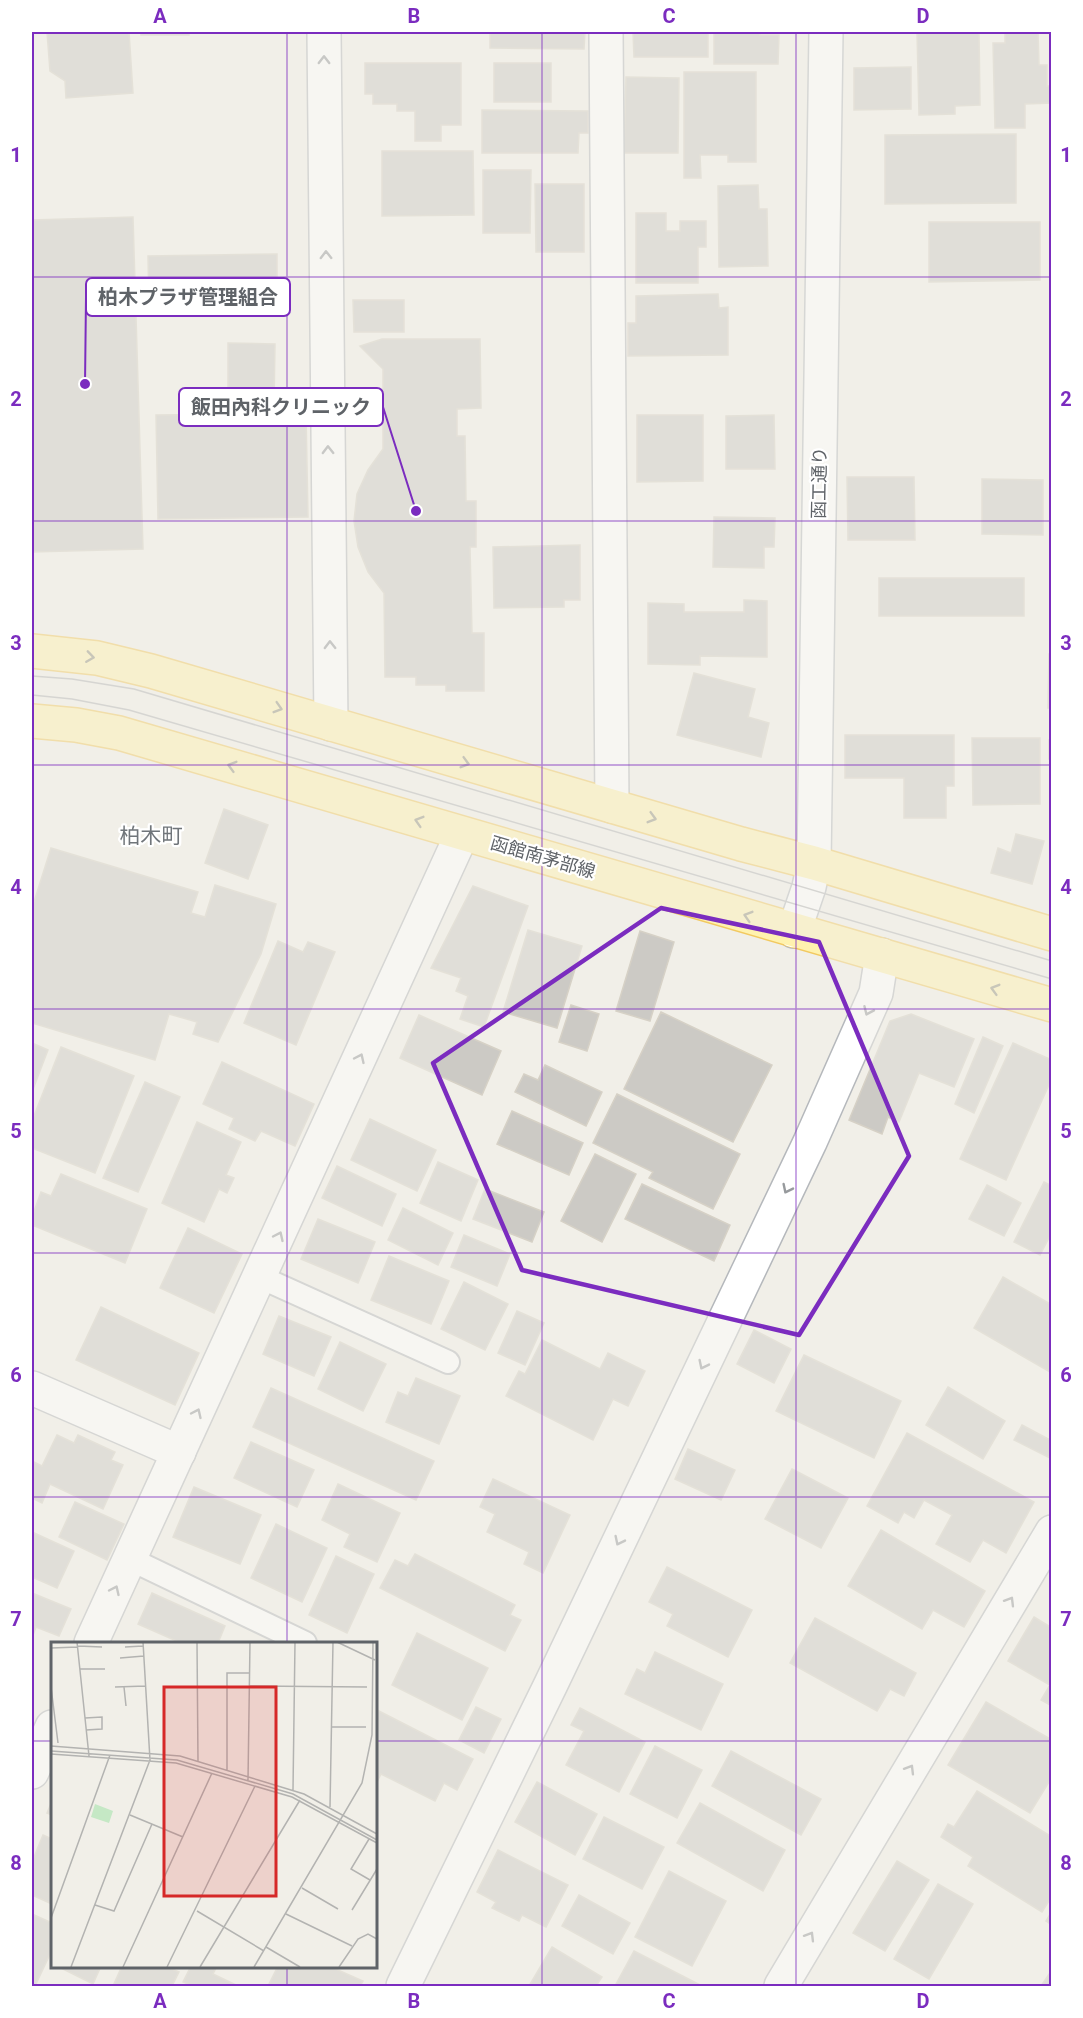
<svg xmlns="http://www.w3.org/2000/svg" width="1083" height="2018" viewBox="0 0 1083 2018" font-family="Roboto,'Noto Sans JP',sans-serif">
<rect width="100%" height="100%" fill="#f1efe8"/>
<g fill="#cccac5" stroke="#d6d1c6" stroke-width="1.5">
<polygon points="47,32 129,32 133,93 66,98 65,81 50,71"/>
<rect x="141" y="32" width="48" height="3"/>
<polygon points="490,32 585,32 584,49 490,48"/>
<polygon points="633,32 708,32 708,57 634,57"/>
<polygon points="714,32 760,32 760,35 779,35 778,64 714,64"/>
<polygon points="917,32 979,32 980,105 955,106 955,114 919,115"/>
<polygon points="1005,32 1038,32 1039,65 1047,65 1047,86 1052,86 1052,103 1025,104 1025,128 995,128 993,43 1005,43"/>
<polygon points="365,63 461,63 461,125 441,125 441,141 415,141 415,111 397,111 397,104 373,104 373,94 365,94"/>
<rect x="494" y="63" width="57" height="39"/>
<polygon points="911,67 911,109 854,110 854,68"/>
<polygon points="684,72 756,72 756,162 728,162 728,155 700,155 701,178 684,178"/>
<polygon points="626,77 679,78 678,153 624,153"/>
<polygon points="482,110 588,111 588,133 579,133 578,153 482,153"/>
<polygon points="1016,134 1016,203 885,204 885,135"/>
<polygon points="382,151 473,151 474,215 382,216"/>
<polygon points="483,170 531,170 530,233 483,233"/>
<polygon points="535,184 584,184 584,252 536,252"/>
<polygon points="758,185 759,209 767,209 768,266 719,267 718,186"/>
<polygon points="636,213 666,213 666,231 680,231 680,221 706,221 706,247 698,247 698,283 636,283"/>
<polygon points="133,217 143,549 32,552 32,220"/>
<polygon points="929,222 1040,222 1040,280 929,282"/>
<polygon points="277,254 277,306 149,307 148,256"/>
<polygon points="718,294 719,308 728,307 728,355 628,356 628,323 636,323 636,296"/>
<polygon points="353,300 404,300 404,332 354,332"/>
<polygon points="382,339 480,339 481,408 457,409 457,436 465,436 466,501 476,501 476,547 470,547 472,633 484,633 484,691 446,691 446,685 416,685 416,677 385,677 384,593 368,572 358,547 354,521 357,494 368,470 383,449 383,369 360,346"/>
<polygon points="228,343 275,344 274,404 228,403"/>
<polygon points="306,413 308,517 158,519 156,415"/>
<polygon points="637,415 703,415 703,481 637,482"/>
<polygon points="774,415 775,469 726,469 726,416"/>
<polygon points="847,477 914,477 915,540 848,540"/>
<polygon points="982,479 1043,480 1043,535 982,534"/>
<polygon points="714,517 775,518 774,547 764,547 764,568 713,567"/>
<polygon points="580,545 580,600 564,600 564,607 494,608 493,547"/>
<rect x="879" y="578" width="145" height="38"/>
<polygon points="744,600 767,601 767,657 700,656 700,665 648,664 648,603 684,604 684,612 744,612"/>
<polygon points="1049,654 1052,654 1052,708 1048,708"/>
<polygon points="694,673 755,689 748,717 769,723 761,757 677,735"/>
<polygon points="845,735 954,735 954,786 946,786 946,818 904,818 904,778 845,778"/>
<polygon points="972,738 1040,738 1040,804 973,805"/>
<rect x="1049" y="740" width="3" height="19"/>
<polygon points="224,809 268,825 248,879 205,863"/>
<polygon points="1016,834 1044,841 1032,884 991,873 998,848 1011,853"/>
<polygon points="51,848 198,892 191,913 205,917 215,885 276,904 261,954 218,1042 193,1034 197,1022 169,1014 155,1060 32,1023 32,908"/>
<polygon points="473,886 528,906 484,1027 460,1019 468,996 456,991 461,978 431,968"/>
<polygon points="528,930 582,946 557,1028 503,1012"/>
<polygon points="640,931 674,942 650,1021 616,1011"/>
<polygon points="278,941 303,952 308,942 335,952 296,1045 244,1023"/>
<polygon points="571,1005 599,1014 587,1051 559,1042"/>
<polygon points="661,1012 772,1065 733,1142 624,1089"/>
<polygon points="911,1014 974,1039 954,1087 919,1073 899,1122 888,1117 882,1134 849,1120 890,1021"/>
<polygon points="419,1015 501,1051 482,1095 400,1058"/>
<polygon points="983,1037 1003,1046 974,1113 955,1104"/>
<polygon points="32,1043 48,1050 32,1092"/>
<polygon points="1013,1043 1052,1060 1052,1078 1006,1180 960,1159"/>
<polygon points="61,1047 134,1076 95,1173 32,1148 32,1121"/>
<polygon points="222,1062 314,1104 295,1146 261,1131 255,1141 229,1129 234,1118 203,1104"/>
<polygon points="545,1065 602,1092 586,1126 515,1092 524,1074 538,1080"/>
<polygon points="145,1082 180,1097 138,1192 103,1178"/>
<polygon points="617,1094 740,1154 713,1209 649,1178 653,1172 593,1143"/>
<polygon points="512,1111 583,1143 569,1175 497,1144"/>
<polygon points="370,1119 436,1150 417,1191 351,1160"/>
<polygon points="197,1122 241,1142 226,1175 234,1178 227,1193 219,1189 204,1222 162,1203"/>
<polygon points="595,1154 636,1174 602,1242 561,1221"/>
<polygon points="438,1162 478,1180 461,1221 420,1203"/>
<polygon points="337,1166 396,1194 382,1226 322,1198"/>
<polygon points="61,1174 147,1209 125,1263 32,1225 32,1217 41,1192 51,1196"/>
<polygon points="1044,1182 1052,1186 1052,1232 1040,1255 1014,1242"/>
<polygon points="642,1184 730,1225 714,1261 625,1219"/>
<polygon points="987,1185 1021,1203 1004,1236 969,1219"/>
<polygon points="485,1189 544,1212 532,1242 473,1219"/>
<polygon points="403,1208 453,1233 438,1265 388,1240"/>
<polygon points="318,1219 375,1242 358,1283 301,1259"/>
<polygon points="188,1228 242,1254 214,1313 160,1288"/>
<polygon points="464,1235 510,1254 497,1286 451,1267"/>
<polygon points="389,1256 449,1281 431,1324 371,1300"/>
<polygon points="1003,1277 1052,1305 1050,1372 974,1328"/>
<polygon points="464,1282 508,1304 485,1350 441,1329"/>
<polygon points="101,1307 199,1353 175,1405 76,1360"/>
<polygon points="517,1311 544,1323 525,1365 498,1353"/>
<polygon points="279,1316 331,1337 314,1376 263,1354"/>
<polygon points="754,1330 791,1349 774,1383 737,1364"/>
<polygon points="542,1340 600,1369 608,1353 645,1371 628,1406 613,1399 593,1440 506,1396 519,1371 525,1374"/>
<polygon points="340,1342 386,1364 363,1411 318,1389"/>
<polygon points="804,1355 901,1401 874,1458 776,1411"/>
<polygon points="416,1378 460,1396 439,1444 386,1422 398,1392 408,1396"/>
<polygon points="948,1387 1005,1421 983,1459 926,1425"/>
<polygon points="271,1388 434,1461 416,1500 253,1427"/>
<polygon points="1022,1425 1052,1441 1052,1459 1014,1440"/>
<polygon points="907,1433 1034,1502 1006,1553 983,1540 970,1562 936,1544 952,1515 924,1500 914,1518 904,1512 898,1523 867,1506"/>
<polygon points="57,1435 74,1443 78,1435 115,1452 111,1460 123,1465 103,1509 50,1484 42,1503 32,1498 32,1461 42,1466"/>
<polygon points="251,1442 314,1470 297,1507 234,1478"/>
<polygon points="688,1449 735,1470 721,1500 675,1479"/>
<polygon points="792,1469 848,1498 821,1548 765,1519"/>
<polygon points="493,1479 570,1515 543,1573 524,1564 529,1552 487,1532 495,1514 480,1507"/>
<polygon points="338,1484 400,1513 377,1562 344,1547 350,1534 322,1520"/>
<polygon points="194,1487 261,1515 240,1564 173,1537"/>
<polygon points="75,1502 124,1524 107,1560 59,1537"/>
<polygon points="276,1524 327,1548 302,1602 251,1578"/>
<polygon points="881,1530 985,1591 964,1627 933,1610 922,1629 848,1586"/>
<polygon points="32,1532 74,1551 57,1588 32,1577"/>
<polygon points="415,1554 515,1605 510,1615 521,1620 505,1651 380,1588 395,1560 408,1566"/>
<polygon points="336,1556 374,1574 347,1633 309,1615"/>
<polygon points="667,1567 752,1610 728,1657 667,1626 673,1614 649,1602"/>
<polygon points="32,1593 71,1609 59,1636 36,1627 32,1638"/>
<polygon points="152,1593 225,1626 218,1643 181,1643 138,1624"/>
<polygon points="1034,1617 1052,1628 1052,1706 1041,1700 1050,1685 1008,1661"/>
<polygon points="815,1618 916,1673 904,1696 890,1689 877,1711 790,1663"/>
<polygon points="417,1633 488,1668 462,1720 392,1685"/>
<polygon points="655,1652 723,1684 701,1730 625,1694 637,1669 645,1673"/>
<polygon points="986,1702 1052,1740 1052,1777 1030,1813 948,1765"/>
<polygon points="476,1707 501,1719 484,1753 459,1740"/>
<polygon points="580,1708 645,1742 619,1792 566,1765 584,1731 571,1725"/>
<polygon points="375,1709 473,1759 457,1790 444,1783 435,1801 381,1774 375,1786"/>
<polygon points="655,1746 702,1770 677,1818 630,1794"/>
<polygon points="731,1751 821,1799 801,1835 712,1786"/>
<polygon points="537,1782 597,1814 575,1855 515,1822"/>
<polygon points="977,1791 1052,1837 1052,1896 1042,1912 968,1866 973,1857 941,1837 948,1824 954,1827"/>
<polygon points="52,1801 52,1815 47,1813"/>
<polygon points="700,1803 785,1850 763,1891 677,1843"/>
<polygon points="604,1817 664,1847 642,1889 583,1859"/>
<polygon points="43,1835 52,1839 52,1904 32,1895 32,1862"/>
<polygon points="498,1850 568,1885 546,1927 522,1915 519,1921 492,1908 496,1902 477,1892"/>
<polygon points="897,1861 929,1880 885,1951 853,1933"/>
<polygon points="669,1871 726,1901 692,1966 635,1937"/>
<polygon points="938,1884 973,1904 929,1979 894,1959"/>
<polygon points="579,1895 630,1923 613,1954 562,1926"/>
<polygon points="1052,1911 1052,1925 1046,1921"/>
<polygon points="32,1914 52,1923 52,1950 35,1986 32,1986"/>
<polygon points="552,1947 602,1977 596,1986 529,1986"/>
<polygon points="634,1951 702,1986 615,1986"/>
<polygon points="57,1966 101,1966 93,1984"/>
<polygon points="122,1966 165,1966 179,1972 172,1986 113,1986"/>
<polygon points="191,1966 217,1966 213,1974 238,1986 192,1986 183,1982"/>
<polygon points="278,1966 329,1966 363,1981 360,1986 268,1986"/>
<polygon points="1052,1970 1052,1986 1041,1986"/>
</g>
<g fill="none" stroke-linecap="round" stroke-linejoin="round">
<g stroke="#b5b8bc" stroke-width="26">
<g id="lane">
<polyline points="260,1277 448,1362"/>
<polyline points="130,1559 305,1643"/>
</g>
</g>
<g stroke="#b5b8bc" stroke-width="36">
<g id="street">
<polyline points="324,32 331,724"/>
<polyline points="606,32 612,806"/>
<polyline points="32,1388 179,1452"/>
<polyline points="91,1643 462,834"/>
<polyline points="32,1772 52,1727"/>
<polyline points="403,1986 551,1684 810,1142 876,993 882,955"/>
<polyline points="781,1986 1052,1532"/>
</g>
</g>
<g stroke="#b6babf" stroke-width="36">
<polyline id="secondary" points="794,931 809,887 814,863 826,32"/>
</g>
<g stroke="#f2c960" stroke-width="36">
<g id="primary">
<polyline points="32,651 97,658 151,671 741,844 814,863 1052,934"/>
<polyline points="32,721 76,725 119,733 1052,1005"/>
</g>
</g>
<use href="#lane" stroke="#fff" stroke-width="22"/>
<use href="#street" stroke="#fff" stroke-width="33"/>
<use href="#secondary" stroke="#fff" stroke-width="33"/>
<use href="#primary" stroke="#fff2af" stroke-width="33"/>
<g stroke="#b6b7b8" stroke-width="1.5">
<polyline points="32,676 72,679 134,689 1052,961"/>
<polyline points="32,695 72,699 129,710 1052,979"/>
</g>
</g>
<defs><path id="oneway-chevron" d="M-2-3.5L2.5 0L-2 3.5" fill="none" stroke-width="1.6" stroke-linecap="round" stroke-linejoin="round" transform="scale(1.5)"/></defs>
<g stroke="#979a9d">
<use href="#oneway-chevron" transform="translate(324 60) rotate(-90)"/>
<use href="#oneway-chevron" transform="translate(326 255) rotate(-91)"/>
<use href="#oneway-chevron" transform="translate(328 450) rotate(-91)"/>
<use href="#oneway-chevron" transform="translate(330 645) rotate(-91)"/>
<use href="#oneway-chevron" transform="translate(868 1011) rotate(114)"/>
<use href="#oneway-chevron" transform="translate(360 1058) rotate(-65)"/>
<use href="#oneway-chevron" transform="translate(787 1189) rotate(116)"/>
<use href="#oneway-chevron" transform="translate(279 1236) rotate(-65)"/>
<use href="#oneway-chevron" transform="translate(703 1365) rotate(116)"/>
<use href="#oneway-chevron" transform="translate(197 1413) rotate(-65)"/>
<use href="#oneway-chevron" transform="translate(619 1541) rotate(116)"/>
<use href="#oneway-chevron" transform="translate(115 1590) rotate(-65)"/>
<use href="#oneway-chevron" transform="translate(1010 1601) rotate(-59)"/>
<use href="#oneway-chevron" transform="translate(910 1769) rotate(-59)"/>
<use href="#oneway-chevron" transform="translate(810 1936) rotate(-59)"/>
</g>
<g stroke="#979581">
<use href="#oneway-chevron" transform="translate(90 657) rotate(8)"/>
<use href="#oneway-chevron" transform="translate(278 708) rotate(17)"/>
<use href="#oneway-chevron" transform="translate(465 763) rotate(16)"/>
<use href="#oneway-chevron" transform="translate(232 766) rotate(-164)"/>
<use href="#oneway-chevron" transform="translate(652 818) rotate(16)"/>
<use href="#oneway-chevron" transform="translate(419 821) rotate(-163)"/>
<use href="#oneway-chevron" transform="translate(748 916) rotate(-163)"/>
<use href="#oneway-chevron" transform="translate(995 989) rotate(-164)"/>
</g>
<path d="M0 0H1083V2018H0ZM 661,908 L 819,942 L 909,1156 L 799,1335 L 522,1270 L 433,1063 Z" fill="#f1efe8" fill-opacity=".55" fill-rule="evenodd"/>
<path fill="none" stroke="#7b2cbf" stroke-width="4.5" stroke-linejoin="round" d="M 661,908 L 819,942 L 909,1156 L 799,1335 L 522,1270 L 433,1063 Z"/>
<path fill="none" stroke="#7b2cbf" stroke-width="1.5" stroke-opacity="0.55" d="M 287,32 L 287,1643M 542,32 L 542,1986M 796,32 L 796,1986M 32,277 L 1052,277M 32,521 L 1052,521M 32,765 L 1052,765M 32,1009 L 1052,1009M 32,1253 L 1052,1253M 32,1497 L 1052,1497M 32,1741 L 52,1741M 375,1741 L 1052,1741M 287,1966 L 287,1986"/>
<g text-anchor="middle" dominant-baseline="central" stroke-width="4.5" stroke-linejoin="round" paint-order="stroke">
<g font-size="18" fill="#5f6368" stroke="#fff">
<text transform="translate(819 483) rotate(-89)">函工通り</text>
<text transform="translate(543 857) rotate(16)">函館南茅部線</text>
</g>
<g font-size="21" fill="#70757a" stroke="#fff">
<text x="151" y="836">柏木町</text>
</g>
</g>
<g transform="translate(51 1642)">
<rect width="326" height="326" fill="#f1efe8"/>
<path d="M 44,162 L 62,169 L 58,181 L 40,175 Z" fill="#c5e8c5"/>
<path fill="none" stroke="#b3b3b1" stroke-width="1.5" d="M 26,0 L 38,114M 146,0 L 147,120M 286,0 L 324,18M 27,4 L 51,5M 74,5 L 92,4M 0,6 L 27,5M 69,16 L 93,14M 29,27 L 54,27M 199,44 L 316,45M 0,45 L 7,101M 64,45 L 95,44M 73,45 L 75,64M 34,76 L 51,75 L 51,87 L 35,88M 280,85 L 315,85M 0,104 L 129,114 L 253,152 L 326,192M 0,109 L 126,118 L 242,152 L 326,198M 0,112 L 125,121 L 241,155 L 326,201M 176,128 L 176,31 L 199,31M 197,138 L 199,0M 242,148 L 244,0M 279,165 L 282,0M 79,173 L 132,195M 318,197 L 300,227 L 319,238M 251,246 L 287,267M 44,263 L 63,269 L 101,182M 301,268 L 326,227M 146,269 L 213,309M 235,272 L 301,304M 0,276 L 59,113M 215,305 L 249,325M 20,325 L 99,118 L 92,0M 72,325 L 161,131M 116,325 L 204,144M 149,325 L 249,158M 203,325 L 311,141 L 321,93 L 322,0M 288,325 L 307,297 L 317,292 L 326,297"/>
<path fill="#d62828" fill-opacity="0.15" stroke="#d62828" stroke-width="3" d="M 113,45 L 225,45 L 225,254 L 113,254 Z"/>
<rect width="326" height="326" fill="none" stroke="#5f6368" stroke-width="3"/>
</g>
<path fill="none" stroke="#7b2cbf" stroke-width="2" d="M85 384L86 297M416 511L383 407"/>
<g fill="#7b2cbf" stroke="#fff" stroke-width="2">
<circle cx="85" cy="384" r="6"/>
<circle cx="416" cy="511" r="6"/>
</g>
<g fill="#fff" stroke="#7b2cbf" stroke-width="2">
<rect x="86" y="278" width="204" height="38" rx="6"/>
<rect x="179" y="388" width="204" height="38" rx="6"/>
</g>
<g font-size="20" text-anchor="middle" font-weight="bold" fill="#5f6368">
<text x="188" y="304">柏木プラザ管理組合</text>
<text x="281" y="414">飯田內科クリニック</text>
</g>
<rect width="1083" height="2018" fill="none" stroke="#ffffff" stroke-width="66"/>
<rect x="33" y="33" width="1017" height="1952" fill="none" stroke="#7b2cbf" stroke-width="2"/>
<g font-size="20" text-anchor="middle" font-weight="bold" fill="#7b2cbf">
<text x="160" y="23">A</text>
<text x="414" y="23">B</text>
<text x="669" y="23">C</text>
<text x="923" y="23">D</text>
<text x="16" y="162">1</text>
<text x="1066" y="162">1</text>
<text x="16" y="406">2</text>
<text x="1066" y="406">2</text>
<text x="16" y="650">3</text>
<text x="1066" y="650">3</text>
<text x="16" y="894">4</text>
<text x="1066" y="894">4</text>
<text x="16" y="1138">5</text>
<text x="1066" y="1138">5</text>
<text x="16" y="1382">6</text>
<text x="1066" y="1382">6</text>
<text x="16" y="1626">7</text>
<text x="1066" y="1626">7</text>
<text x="16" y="1870">8</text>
<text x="1066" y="1870">8</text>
<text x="160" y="2008">A</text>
<text x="414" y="2008">B</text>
<text x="669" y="2008">C</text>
<text x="923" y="2008">D</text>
</g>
</svg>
